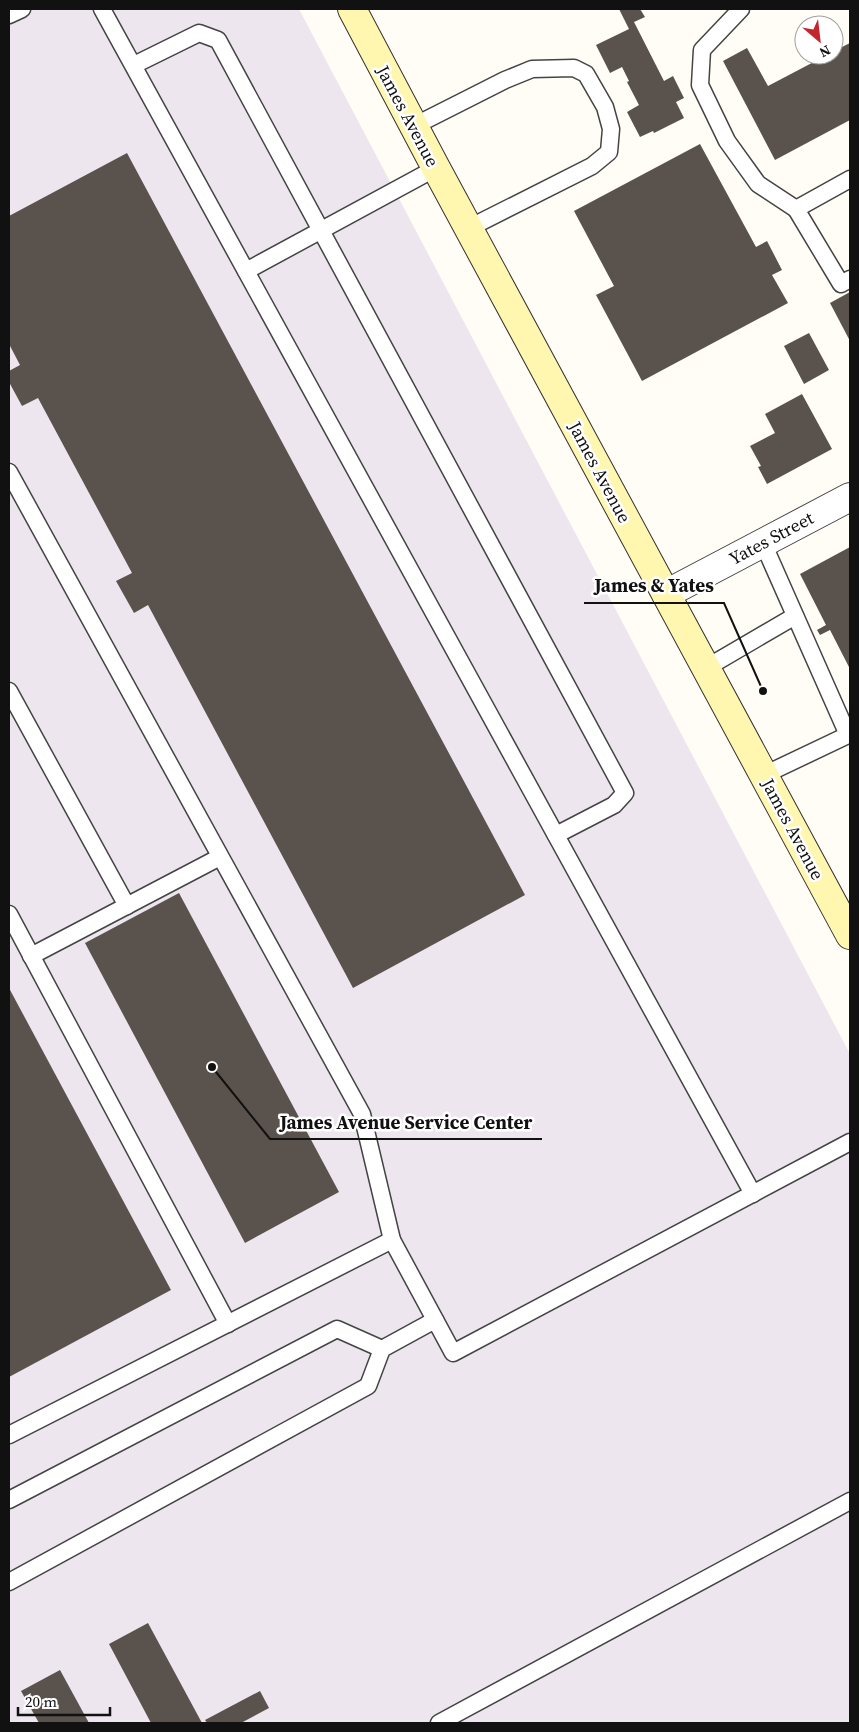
<svg xmlns="http://www.w3.org/2000/svg" width="859" height="1732" viewBox="0 0 859 1732" font-family="'Source Serif 4',serif">
<rect width="100%" height="100%" fill="#fffdf5"/>
<polygon fill="#eee6ef" points="9,9 299,9 850,1054 850,1723 9,1723"/>
<g fill="#5a524d">
<polygon points="619,9 640,9 645,17 634,22 664,81 673,76 684,98 676,102 684,118 654,133 653,131 640,137 627,112 639,105 627,82 629,81 622,67 610,73 596,45 629,29"/>
<polygon points="850,43 850,120 775,160 723,61 747,48 768,86 827,55 834,55 834,51"/>
<polygon points="700,144 756,247 767,241 782,270 772,275 788,303 642,381 596,295 614,286 574,211"/>
<polygon points="127,153 525,895 353,988 148,605 134,613 116,581 132,573 38,398 22,406 9,382 9,371 20,365 9,344 9,216"/>
<polygon points="850,292 850,341 830,303"/>
<polygon points="809,333 829,370 804,384 784,346"/>
<polygon points="802,394 832,449 767,484 758,467 761,466 750,446 775,433 765,414"/>
<polygon points="850,547 850,669 830,630 820,635 817,630 826,625 800,574"/>
<polygon points="179,893 339,1192 245,1243 85,943"/>
<polygon points="9,988 171,1290 9,1377"/>
<polygon points="148,1623 202,1723 151,1723 109,1644"/>
<polygon points="60,1670 89,1723 39,1723 21,1691"/>
<polygon points="260,1691 269,1708 241,1723 207,1723 205,1720"/>
</g>
<g fill="none" stroke-linecap="round" stroke-linejoin="round">
<g stroke="#444" stroke-width="19">
<g id="service">
<polyline points="102,9 753,1194"/>
<polyline points="741,9 702,50 700,85 727,141 758,184 796,209"/>
<polyline points="9,15 22,9"/>
<polyline points="134,65 199,33 218,40 625,793 614,805 556,835"/>
<polyline points="414,126 505,80 532,69 574,68 586,74 605,107 611,129 609,152 592,166 469,228"/>
<polyline points="850,179 796,209 841,284 850,279"/>
<polyline points="246,271 436,168"/>
<polyline points="9,472 362,1114 392,1240"/>
<polyline points="763,543 848,735 764,775"/>
<polyline points="706,668 795,616"/>
<polyline points="9,691 127,906"/>
<polyline points="9,914 228,1324"/>
<polyline points="31,956 220,857"/>
<polyline points="9,1435 392,1240 453,1353 850,1142"/>
<polyline points="9,1500 337,1329 382,1349"/>
<polyline points="9,1582 368,1386 382,1349 435,1320"/>
<polyline points="439,1723 850,1501"/>
</g>
</g>
<g stroke="#444" stroke-width="30">
<polyline id="minor" points="666,594 850,497"/>
</g>
<g stroke="#333" stroke-width="30">
<polyline id="secondary" points="352,9 436,168 850,935"/>
</g>
<use href="#service" stroke="#fff" stroke-width="16"/>
<use href="#minor" stroke="#fff" stroke-width="28"/>
<use href="#secondary" stroke="#fff6b0" stroke-width="28"/>
</g>
<g text-anchor="middle" dominant-baseline="central" stroke-width="5" stroke-linejoin="round" paint-order="stroke">
<g font-size="18" fill="#111" stroke="#fff">
<text transform="translate(408 116) rotate(62)">James Avenue</text>
<text transform="translate(600 472) rotate(62)">James Avenue</text>
<text transform="translate(771 538) rotate(-28)">Yates Street</text>
<text transform="translate(793 829) rotate(62)">James Avenue</text>
</g>
</g>
<path fill="none" stroke="#111" stroke-width="2" d="M763 691L724 603H584M212 1067L270 1139H542"/>
<g fill="#111" stroke="#fff" stroke-width="2">
<circle cx="763" cy="691" r="5"/>
<circle cx="212" cy="1067" r="5"/>
</g>
<g font-size="19" text-anchor="middle" font-weight="bold" fill="#111" stroke="#fff" stroke-width="5" stroke-linejoin="round" paint-order="stroke">
<text x="654" y="592">James &amp; Yates</text>
<text x="406" y="1129">James Avenue Service Center</text>
</g>
<rect width="859" height="1732" fill="none" stroke="#111111" stroke-width="20"/>
<g transform="translate(819 40) rotate(152)"><circle r="24" fill="#ffffff" stroke="#a0a0a0"/>
<path d="M0-4L9 19L0 12L-9 19Z" fill="#c4262e"/>
<text y="-8" font-size="14" font-weight="bold" text-anchor="middle" fill="#111111">N</text>
</g>
<path d="M18 1707v8h92v-8" fill="none" stroke="#111111" stroke-width="2.5"/>
<text x="25" y="1707" font-size="15" fill="#111111" stroke="#ffffff" stroke-width="4" paint-order="stroke">20 m</text>
</svg>
